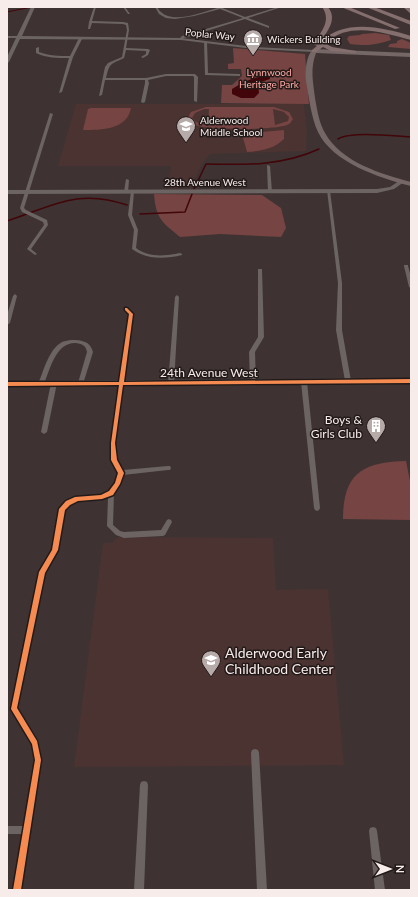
<svg xmlns="http://www.w3.org/2000/svg" width="418" height="897" viewBox="0 0 418 897" font-family="Lato,sans-serif">
<rect width="100%" height="100%" fill="#3e3332"/>
<g fill="#4a3331">
<polygon points="76,104 304,104 307,134 306,151 210,154 202,164 190,188 168,189 171,166 58,166"/>
<polygon points="118,537 273,538 276,590 328,589 344,765 74,767 103,543 112,543"/>
</g>
<g fill="#764442" fill-rule="evenodd">
<path d="M 375,33 L 389,35 L 391,40 C 375,45 368,46 350,44 L 347,39 L 349,36 L 360,35 L 362,34 Z"/>
<polygon points="402,39 411,43 411,49 388,47 390,44 397,43 397,41"/>
<polygon points="233,48 305,54 309,104 221,103 222,85 232,85 242,76 241,69 228,69 228,64 234,63"/>
<path d="M 206,107 L 274,107 L 289,112 L 293,119 C 291,122 290,124 287,125 C 275,130 213,130 199,126 C 194,125 190,123 188,117 L 191,112 ZM 204,109 L 209,109 L 208,126 L 196,122 L 192,118 L 195,113 ZM 273,109 L 284,112 L 289,117 L 288,121 L 275,125 Z"/>
<path d="M 91,108 L 131,108 C 127,130 101,130 83,130 L 88,109 Z"/>
<path d="M 284,130 L 284,139 C 274,149 261,151 247,152 L 242,134 Z"/>
<path d="M 154,194 L 262,195 L 281,208 L 286,228 L 281,237 L 220,234 L 180,237 C 162,222 156,219 154,194 Z"/>
<path d="M 406,461 L 411,486 L 411,520 L 343,519 C 343,473 363,462 406,461 Z"/>
</g>
<path fill="#420509" d="M 267,76 L 270,76 L 270,79 L 258,83 L 259,93 L 254,98 L 241,98 L 232,94 L 232,89 C 243,82 253,77 267,76 Z"/>
<g fill="none" stroke-linecap="round" stroke-linejoin="round">
<polyline stroke="#420509" stroke-width="1" points="7,12 32,7"/>
<g stroke="#420509" stroke-width="1.5">
<path d="M 338,139 C 351,131 394,136 411,137"/>
<path d="M 194,189 L 206,164 C 246,165 282,166 319,149"/>
<polyline points="140,214 185,212 192,194"/>
<path d="M 7,221 C 53,206 78,188 127,205"/>
</g>
<g fill="#6b6463" fill-rule="evenodd">
<path d="M 94,7 L 96,7 L 92,21 L 123,22 L 128,23 L 129,30 L 126,48 L 148,49 L 150,50 L 148,55 L 143,58 L 141,57 L 146,54 L 146,51 L 126,50 L 124,58 C 110,65 110,62 106,78 L 146,78 L 166,74 L 195,74 L 198,77 L 197,102 L 194,101 L 194,77 L 193,76 L 166,76 L 148,80 L 149,83 L 145,102 L 143,103 L 141,102 L 145,83 L 145,80 L 105,80 L 102,95 L 99,96 L 105,67 L 108,63 L 122,57 L 127,30 L 126,25 L 123,24 L 92,23 L 90,29 L 88,29 L 89,22 Z"/>
<polygon points="123,7 125,7 130,14 128,14"/>
<path d="M 155,7 L 157,7 C 159,9 159,11 161,12 C 173,24 204,12 217,8 L 217,7 L 220,7 L 245,17 L 278,7 L 282,7 L 248,18 L 269,26 L 269,28 L 245,19 L 184,38 L 181,40 L 179,39 L 182,36 L 243,18 L 220,9 L 194,16 L 175,19 L 166,18 L 159,14 Z"/>
<path d="M 79,38 L 82,39 L 73,57 L 62,92 L 59,93 L 69,58 C 57,58 47,58 36,53 L 36,48 L 39,47 L 39,52 C 49,56 59,56 70,56 Z"/>
<polygon points="204,41 207,42 208,73 239,74 240,74 240,76 205,75"/>
<polygon points="50,113 53,114 24,208 26,210 47,220 48,225 31,249 37,254 35,255 27,249 44,225 43,222 22,212 20,208"/>
<polygon points="267,165 270,166 272,192 270,193 268,192"/>
<polygon points="126,179 129,180 128,192 126,193 124,192"/>
<polygon points="327,190 330,191 342,283 342,330 351,381 348,383 345,381 336,330 338,283"/>
<path d="M 131,191 L 134,192 L 132,215 L 138,230 L 136,248 C 149,258 165,256 180,253 L 182,254 L 182,255 C 165,259 147,260 132,249 L 134,230 L 128,215 Z"/>
<polygon points="404,265 408,265 408,266 411,277 411,288 409,287 404,266"/>
<polygon points="258,269 262,269 262,270 264,337 255,352 256,383 253,385 250,383 249,352 258,337"/>
<polygon points="15,294 17,296 10,323 7,325 7,315 13,296"/>
<polygon points="177,295 179,297 174,383 171,385 168,383 175,297"/>
<polygon points="126,307 128,308 134,314 116,443 117,460 123,470 168,466 170,466 171,468 170,470 168,470 123,475 120,484 114,493 113,525 120,531 124,532 161,530 167,520 169,519 171,520 172,522 165,535 163,536 124,538 116,535 107,526 108,497 102,500 78,502 70,505 65,510 58,550 45,573 18,708 38,740 42,760 22,890 12,890 22,834 7,834 7,826 23,826 34,760 31,744 10,709 39,572 52,549 59,509 66,501 75,497 101,494 109,491 114,483 118,473 111,460 110,443 128,314 124,309"/>
<path d="M 71,340 C 82,340 90,341 93,352 L 83,384 L 79,384 L 78,383 L 87,352 C 86,346 83,344 76,343 C 56,342 50,369 44,384 L 41,386 L 39,385 L 38,384 C 44,371 48,350 62,342 C 65,341 69,340 71,340 Z"/>
<polygon points="304,380 307,382 320,508 319,510 317,511 315,510 314,508 301,382"/>
<polygon points="54,381 57,383 47,432 44,434 41,432 51,383"/>
<polygon points="255,749 258,750 259,753 267,890 257,890 251,753 252,750"/>
<polygon points="144,781 147,782 148,785 144,890 134,890 140,785 141,782"/>
<polygon points="373,827 376,828 377,831 385,890 375,890 369,831 370,828"/>
</g>
<g fill="#6b6463" fill-rule="evenodd">
<polygon points="31,7 35,7 22,36 181,38 254,47 314,50 316,51 314,52 254,49 181,40 20,39 9,62 7,63 7,57 16,38 7,38 7,36 17,36"/>
<polygon points="399,181 404,182 394,189 377,193 7,194 7,190 377,189 390,187"/>
<polygon points="411,378 411,384 7,387 7,381"/>
</g>
<path fill="#766767" fill-rule="evenodd" d="M 314,49 L 411,53 L 411,57 L 316,53 C 310,69 313,81 315,98 C 317,109 319,123 325,133 C 341,162 381,174 411,182 L 411,186 C 380,178 333,163 318,132 C 311,117 309,97 306,81 C 305,72 306,54 314,49 Z"/>
<g fill="#846e6e" fill-rule="evenodd">
<path d="M 322,7 L 328,7 C 338,20 327,31 320,43 C 343,18 382,27 411,36 L 411,40 C 385,33 350,21 327,42 L 328,45 L 332,47 L 356,51 L 356,53 L 331,51 L 323,47 L 316,52 L 312,52 L 312,50 L 317,46 L 313,44 C 321,32 332,21 322,7 Z"/>
<polygon points="341,7 349,7 400,28 395,29"/>
<polygon points="366,7 374,7 411,21 411,25"/>
<polygon points="403,7 409,7 411,9 411,14"/>
</g>
<g stroke="#221a19" stroke-width="3">
<polygon id="cycleway" points="125,308 127,308 133,314 124,382 411,379 411,383 123,385 115,443 117,460 124,473 120,484 113,495 102,499 78,501 70,505 65,510 58,550 45,573 17,708 37,741 41,760 21,890 13,890 35,760 32,744 11,709 39,572 52,550 59,509 66,501 75,497 101,495 109,491 115,483 118,473 111,460 111,443 119,385 7,386 7,382 119,382 129,314 125,310"/>
</g>
<use href="#cycleway" fill="#f68b52" fill-rule="evenodd"/>
</g>
<defs>
<g id="museum-pin" transform="scale(1)"><path d="M0 17L-7.5 6A9.5 9.5 0 1 1 7.5 6Z" fill="#b7abaa" stroke="#221a19"/><path d="M0-6L6-3V-2H-6V-3ZM-5-1h2V3h-2ZM-1-1h2V3h-2ZM3-1h2V3H3ZM-6 4H6V6H-6Z" fill="#fff"/></g>
<g id="school-pin" transform="scale(1)"><path d="M0 17L-7.5 6A9.5 9.5 0 1 1 7.5 6Z" fill="#b7abaa" stroke="#221a19"/><path d="M0-5L7-2L0 1L-7-2ZM-4 1L0 2.5L4 1V4Q0 6-4 4Z" fill="#fff"/></g>
<g id="building-pin" transform="scale(1)"><path d="M0 17L-7.5 6A9.5 9.5 0 1 1 7.5 6Z" fill="#b7abaa" stroke="#221a19"/><path d="M-4-6H4V6H1V3H-1V6H-4ZM-2.5-4.3h1.7v1.8h-1.7ZM.8-4.3h1.7v1.8H.8ZM-2.5-1h1.7V.8h-1.7ZM.8-1h1.7V.8H.8Z" fill="#fff"/></g>
</defs>
<g fill-rule="evenodd">
<use href="#museum-pin" x="253" y="39"/>
<use href="#school-pin" x="186" y="126"/>
<use href="#building-pin" x="376" y="426"/>
<use href="#school-pin" x="211" y="660"/>
</g>
<g text-anchor="middle" dominant-baseline="central" stroke-width="3" stroke-linejoin="round" paint-order="stroke">
<g font-size="10" fill="#f8eceb" stroke="#221a19">
<text transform="translate(210 34) rotate(6)">Poplar Way</text>
<text x="205" y="182">28th Avenue West</text>
</g>
<g font-size="10" fill="#f8eceb" stroke="#221a19" text-anchor="start">
<text x="267" y="39">Wickers Building</text>
<text x="200" y="120">Alderwood<tspan x="200" dy="12">Middle School</tspan></text>
</g>
<g font-size="10" fill="#fea8a3" stroke="#221a19">
<text x="269" y="72">Lynnwood<tspan x="269" dy="12">Heritage Park</tspan></text>
</g>
<g font-size="12" fill="#f8eceb" stroke="#221a19">
<text x="209" y="372">24th Avenue West</text>
</g>
<g font-size="12" fill="#f8eceb" stroke="#221a19" text-anchor="end">
<text x="362" y="419">Boys &amp;<tspan x="362" dy="14">Girls Club</tspan></text>
</g>
<g font-size="14" fill="#f8eceb" stroke="#221a19" text-anchor="start">
<text x="225" y="652">Alderwood Early<tspan x="225" dy="16">Childhood Center</tspan></text>
</g>
</g>
<rect width="418" height="897" fill="none" stroke="#f8eceb" stroke-width="16"/>
<g transform="translate(390 869) rotate(90)" stroke="#221a19" stroke-width="3" paint-order="stroke">
<path d="M0-3L7 15L0 10L-7 15Z" fill="#f8eceb"/>
<text y="-6" font-size="11" font-weight="bold" text-anchor="middle" fill="#f8eceb">N</text>
</g>
</svg>
